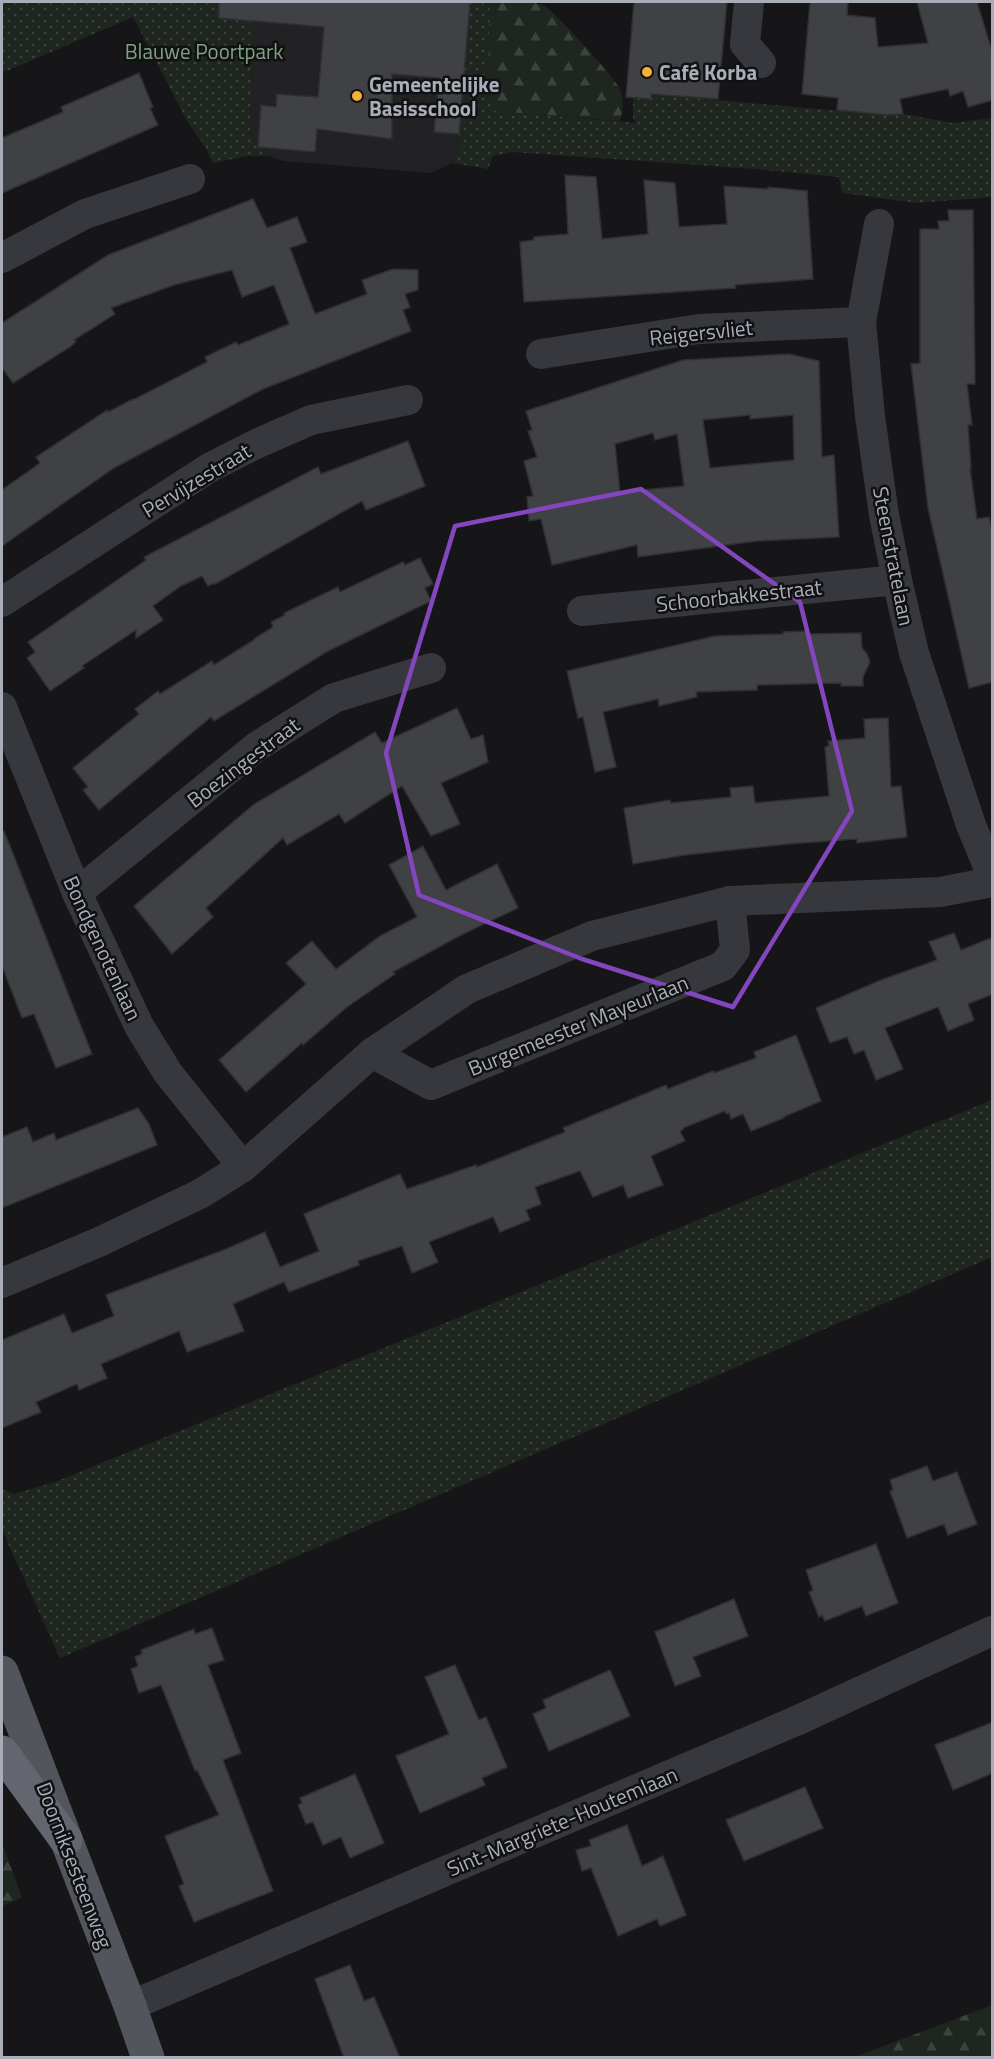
<svg xmlns="http://www.w3.org/2000/svg" width="994" height="2059" viewBox="0 0 994 2059" font-family="'Titillium Web',sans-serif">
<defs>
<pattern id="grass-dots" width="8" height="8" patternUnits="userSpaceOnUse" patternTransform="scale(1.5)"><rect width="8" height="8" fill="#1e261f"/><path d="M2 2h.1M6 6h.1" fill="none" stroke="#3c433d" stroke-width="1.8" stroke-linecap="round"/></pattern>
<pattern id="forest-firs" width="22" height="20" patternUnits="userSpaceOnUse" patternTransform="scale(1.5)"><rect width="22" height="20" fill="#1e261f"/><path d="M5 1l3.5 6h-7zM16 11l3.5 6h-7z" fill="#3c433d"/></pattern>
</defs>
<rect width="100%" height="100%" fill="#161618"/>
<polygon fill="#222225" points="256,2 470,2 459,134 460,148 452,163 431,173 283,161 269,156 258,147 250,133 252,58"/>
<g fill="url(#grass-dots)">
<polygon points="2,2 256,2 252,58 250,133 258,147 269,156 247,156 213,163 206,148 187,121 133,17 2,73"/>
<polygon points="470,2 490,2 487,100 496,111 636,123 633,118 633,98 650,99 651,94 884,115 903,114 953,123 992,118 992,197 917,203 842,193 839,177 755,169 512,152 493,156 488,169 452,163 460,148 459,134"/>
<polygon points="992,1100 992,1257 60,1658 2,1530 2,1489 14,1494 55,1482"/>
</g>
<g fill="url(#forest-firs)">
<path d="M 490,2 C 506,1 531,0 545,6 C 554,11 617,80 620,89 C 624,100 623,110 620,121 L 495,111 L 487,101 Z"/>
<polygon points="2,1842 22,1898 2,1906"/>
<polygon points="992,2005 992,2057 855,2057"/>
</g>
<g fill="#404145" stroke="#303034" stroke-width="1.5" fill-rule="evenodd">
<polygon points="219,2 470,2 459,134 434,132 439,78 392,74 392,139 317,129 315,152 258,147 261,105 276,107 277,94 318,97 324,27 219,18"/>
<polygon points="634,2 727,2 718,99 651,94 651,99 626,97"/>
<polygon points="810,2 848,2 847,15 875,18 878,47 928,43 917,2 977,2 993,54 993,100 968,107 963,91 950,96 948,89 900,99 903,114 887,115 837,110 838,98 802,94"/>
<polygon points="139,73 153,107 150,108 158,125 2,193 2,138 63,112 61,107"/>
<polygon points="565,175 596,177 602,239 648,234 644,180 675,183 679,227 727,224 724,186 768,189 768,187 807,191 813,279 735,285 736,288 524,302 520,242 534,240 534,237 568,234"/>
<polygon points="253,199 267,228 297,217 307,242 290,248 315,314 367,294 362,280 393,269 418,270 418,290 405,294 410,307 403,310 411,331 263,389 114,468 2,546 2,490 40,463 36,457 107,410 108,412 133,399 133,400 207,362 205,357 236,342 238,345 289,324 274,285 242,297 232,270 174,285 111,308 115,314 74,340 76,342 70,347 13,383 2,368 2,323 108,255"/>
<polygon points="948,210 973,210 975,384 967,384 972,425 968,425 971,468 970,468 977,519 989,517 993,533 993,682 969,688 928,508 911,364 920,363 920,229 939,229 938,221 949,221"/>
<path d="M 789,354 L 819,361 L 822,457 L 834,455 L 839,537 L 757,541 L 638,557 L 637,545 L 552,565 L 541,519 L 529,521 L 527,497 L 533,496 L 524,461 L 537,457 L 528,431 L 532,430 L 526,411 L 683,360 ZM 750,415 L 750,419 L 793,415 L 794,460 L 710,468 L 703,420 ZM 653,433 L 655,440 L 677,434 L 684,486 L 620,492 L 615,444 Z"/>
<polygon points="408,441 425,486 366,510 362,501 215,584 214,583 208,586 202,576 181,586 153,606 163,620 136,638 136,630 82,666 84,668 50,691 27,658 35,652 28,642 146,560 144,557 318,467 321,474"/>
<polygon points="420,558 433,584 425,588 431,601 328,651 214,721 211,717 99,810 83,790 88,787 73,768 139,714 135,709 158,691 160,694 212,661 214,665 254,640 254,639 273,627 271,622 285,615 284,613 338,587 340,592 403,562 405,565"/>
<polygon points="806,631 806,634 861,633 862,648 867,654 870,662 863,677 863,686 841,686 841,683 757,685 757,690 696,692 697,697 659,706 658,699 603,712 616,767 595,772 583,717 578,718 567,671 715,636 783,634 783,632"/>
<polygon points="457,708 471,739 483,735 488,762 441,783 460,824 431,836 402,786 345,823 339,814 287,845 283,838 206,908 213,917 172,954 134,906 253,805 375,732 382,743"/>
<polygon points="888,718 891,787 901,786 907,837 857,843 857,839 788,844 685,855 633,864 624,808 670,800 671,803 731,797 730,788 753,786 755,803 829,796 825,747 829,746 828,741 865,738 864,719"/>
<polygon points="2,831 4,831 92,1054 56,1068 34,1014 22,1018 2,966"/>
<polygon points="423,846 446,890 497,864 518,908 461,935 393,972 395,974 347,1007 303,1045 302,1043 246,1092 219,1060 306,984 286,963 312,941 336,969 380,936 417,917 389,865"/>
<polygon points="954,933 961,950 993,937 993,994 968,1004 974,1020 948,1031 938,1007 885,1028 903,1069 876,1080 864,1050 854,1054 847,1037 830,1043 816,1008 881,980 937,960 929,942"/>
<polygon points="796,1035 821,1101 783,1117 784,1118 751,1131 743,1114 731,1119 729,1113 726,1114 725,1111 683,1128 683,1130 680,1131 685,1141 651,1156 663,1185 628,1198 623,1185 593,1197 580,1171 535,1187 541,1204 526,1210 530,1220 500,1232 493,1217 429,1242 438,1262 412,1273 402,1246 358,1261 359,1265 289,1292 284,1282 233,1304 244,1331 187,1352 179,1331 101,1364 107,1378 79,1390 77,1384 36,1402 41,1412 2,1428 2,1340 64,1314 72,1333 114,1316 106,1295 226,1249 265,1232 280,1267 319,1251 304,1214 400,1174 407,1189 476,1165 477,1167 565,1132 563,1128 666,1085 668,1089 713,1071 714,1073 756,1058 754,1052"/>
<polygon points="138,1108 149,1124 157,1145 2,1208 2,1137 27,1127 33,1142 54,1133 56,1140"/>
<polygon points="927,1466 933,1481 957,1472 977,1524 948,1535 944,1524 907,1538 890,1491 893,1490 890,1480"/>
<polygon points="876,1544 898,1603 866,1616 862,1606 825,1621 822,1615 819,1617 809,1592 813,1590 806,1570"/>
<polygon points="734,1599 748,1636 693,1657 701,1676 675,1686 655,1632"/>
<polygon points="212,1628 224,1660 208,1665 241,1753 223,1760 273,1891 194,1922 179,1886 184,1884 165,1836 219,1815 197,1770 195,1771 161,1685 139,1693 131,1669 138,1666 135,1657 142,1654 141,1650 194,1629 195,1634"/>
<polygon points="455,1665 479,1720 486,1717 507,1767 482,1778 485,1785 420,1813 396,1756 449,1734 425,1677"/>
<polygon points="610,1670 630,1716 549,1751 533,1714 546,1708 543,1700"/>
<polygon points="993,1722 993,1773 953,1790 935,1745"/>
<polygon points="355,1774 384,1843 350,1858 341,1837 323,1845 313,1822 306,1824 298,1805 302,1803 300,1798"/>
<polygon points="805,1787 823,1828 744,1861 726,1820"/>
<polygon points="627,1825 642,1866 663,1856 686,1915 660,1926 657,1919 618,1936 591,1868 582,1871 576,1850 591,1846 589,1840"/>
<polygon points="350,1965 364,2001 374,1997 400,2058 344,2058 315,1979"/>
</g>
<g fill="none" stroke-linecap="round" stroke-linejoin="round">
<g stroke="#37383d" stroke-width="30">
<polyline points="749,2 745,44 761,63"/>
<polyline points="879,224 861,322 870,416 884,515 897,580 914,653 971,825 992,876"/>
<polyline points="2,258 85,214 190,179"/>
<polyline points="541,354 699,329 861,322"/>
<polyline points="2,602 209,468 256,444 311,420 408,400"/>
<polyline points="582,611 897,580"/>
<polyline points="2,707 77,893 139,1026 168,1073 243,1167"/>
<polyline points="77,893 256,747 334,698 431,668"/>
<polyline points="372,1053 431,1085 723,966 735,950 730,901"/>
<polyline points="2,1283 99,1242 200,1194 243,1167 372,1053 467,989 592,936 730,901 940,892 992,882"/>
<polyline points="130,2006 796,1721 992,1631"/>
</g>
<polyline stroke="#53555c" stroke-width="33" points="2,1672 130,2006 148,2058"/>
<polyline stroke="#63666e" stroke-width="33" points="2,1752 66,1840"/>
</g>
<path fill="none" stroke="#8446be" stroke-width="4.5" stroke-linejoin="round" d="M 641,489 L 800,602 L 852,811 L 733,1007 L 582,959 L 419,895 L 386,753 L 455,526 Z"/>
<g fill="#f2b134" stroke="#111113" stroke-width="2">
<circle cx="647" cy="72" r="6"/>
<circle cx="357" cy="96" r="6"/>
</g>
<g text-anchor="middle" dominant-baseline="central" stroke-width="5" stroke-linejoin="round" paint-order="stroke">
<g font-size="21" fill="#7fa381" stroke="#111113">
<text x="204" y="51">Blauwe Poortpark</text>
</g>
<g font-size="21" font-weight="bold" fill="#a8adb8" stroke="#111113" text-anchor="start">
<text x="659" y="72">Café Korba</text>
<text x="369" y="84">Gemeentelijke<tspan x="369" dy="24">Basisschool</tspan></text>
</g>
<g font-size="21" fill="#a8adb8" stroke="#111113">
<text transform="translate(701 332) rotate(-6)">Reigersvliet</text>
<text transform="translate(196 480) rotate(-31)">Pervijzestraat</text>
<text transform="translate(894 556) rotate(79)">Steenstratelaan</text>
<text transform="translate(739 595) rotate(-6)">Schoorbakkestraat</text>
<text transform="translate(243 762) rotate(-37)">Boezingestraat</text>
<text transform="translate(103 948) rotate(65)">Bondgenotenlaan</text>
<text transform="translate(578 1025) rotate(-22)">Burgemeester Mayeurlaan</text>
<text transform="translate(562 1821) rotate(-23)">Sint-Margriete-Houtemlaan</text>
<text transform="translate(75 1865) rotate(69)">Doorniksesteenweg</text>
</g>
</g>
<rect width="994" height="2059" fill="none" stroke="#a8adb8" stroke-width="6"/>
</svg>
